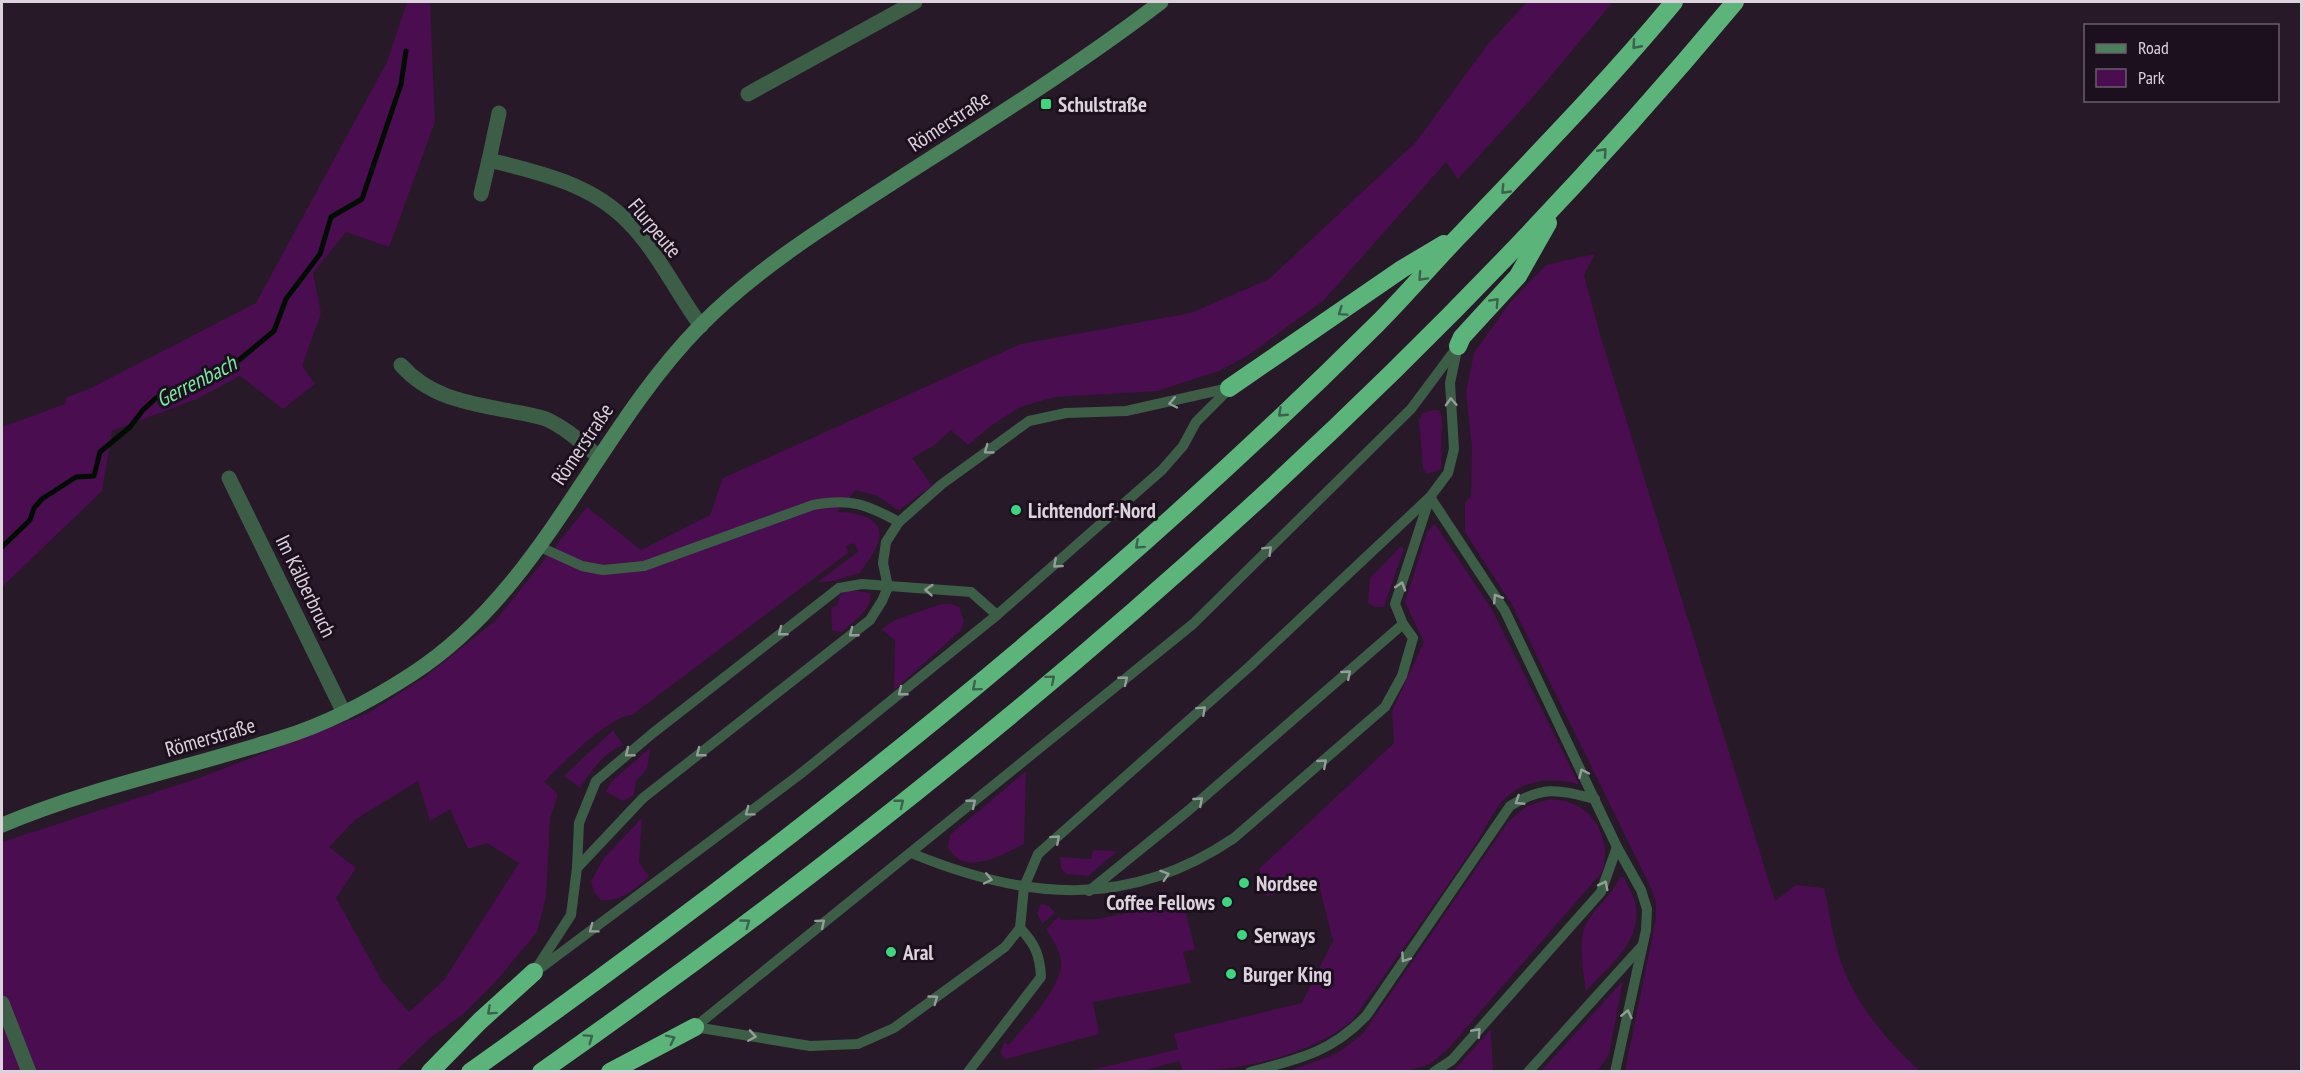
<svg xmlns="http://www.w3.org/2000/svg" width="2303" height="1073" viewBox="0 0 2303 1073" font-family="'PT Sans Narrow',sans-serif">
<rect width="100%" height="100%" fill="#271928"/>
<g fill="#4a0d50" fill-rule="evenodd">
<polygon points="407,2 430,2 435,122 389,247 346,232 313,273 321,313 302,366 315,384 283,409 240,376 197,399 112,431 102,491 2,587 2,427 65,404 67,397 89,389 256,303 387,62"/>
<path d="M 1527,2 L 1613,2 L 1532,98 L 1458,179 L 1446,162 L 1324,300 L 1247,356 L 1219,371 L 1157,391 L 1055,397 L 1020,407 L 992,425 L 968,445 L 951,430 L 936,444 L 912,458 L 932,486 L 899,510 L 877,496 L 856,490 L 837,512 C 850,512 885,516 879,539 C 877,550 866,563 860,573 C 845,576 834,583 818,582 L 859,551 L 854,543 L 845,546 L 849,552 L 632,715 C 612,714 559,766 544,782 L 558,794 L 550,818 L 546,896 L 537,932 L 497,980 L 462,1015 L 430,1038 L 396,1071 L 2,1072 L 2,842 L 199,778 L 368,713 L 425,677 L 495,621 L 587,507 L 641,550 L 710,515 L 723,478 L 1021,344 L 1191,313 L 1269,279 L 1416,142 L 1488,44 ZM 418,781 L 430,821 L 450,809 L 468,849 L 487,843 L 519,863 L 444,980 L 409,1012 L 382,981 L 336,898 L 356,868 L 329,847 L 356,819 Z"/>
<path d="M 1595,254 L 1584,275 L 1601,338 L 1775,901 L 1796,885 L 1824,888 C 1830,913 1833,941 1842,965 C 1857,1005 1888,1043 1920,1071 L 1625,1071 L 1656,919 L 1656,903 L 1651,888 L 1512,605 L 1465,532 L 1465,502 L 1471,496 L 1472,447 L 1466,393 L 1474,353 L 1509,304 L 1546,265 Z"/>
<polygon points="1433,410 1439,410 1442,417 1441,469 1427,474 1423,469 1419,420 1423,413"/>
<path d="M 1435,524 L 1491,608 L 1579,784 C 1559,780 1540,778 1521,787 C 1494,801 1487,829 1471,851 C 1432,908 1392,965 1352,1021 C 1308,1056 1239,1072 1183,1071 L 1179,1061 L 1142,1071 L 1088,1071 L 1178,1049 L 1174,1034 L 1302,1003 L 1333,941 L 1319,885 L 1266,896 L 1259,869 L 1394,743 L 1392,711 L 1424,642 L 1405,602 L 1427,532 Z"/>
<polygon points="1400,547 1404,548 1384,607 1376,607 1368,603 1370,578"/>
<path d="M 850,590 L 870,593 C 874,608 852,622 842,632 L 832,630 L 831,608 L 838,604 L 840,594 Z"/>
<polygon points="941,604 951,604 959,607 964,621 960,631 894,690 895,641 882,629 895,620"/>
<path d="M 613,730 L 623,745 C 603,753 591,771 580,788 L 564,776 Z"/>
<polygon points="650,748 647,769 636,781 634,795 623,801 606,792 611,782"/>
<path d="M 1026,771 L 1024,844 C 1002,855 963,878 948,847 L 950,835 Z"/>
<path d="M 1550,799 C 1590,800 1613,835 1602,872 L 1446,1051 L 1430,1064 L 1407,1071 L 1289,1071 L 1336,1054 L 1362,1035 L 1508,822 L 1527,806 Z"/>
<path d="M 642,818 L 639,862 L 649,877 C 633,890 622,902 601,900 L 594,892 L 591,881 L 604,858 Z"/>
<polygon points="1093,850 1117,851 1088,876 1066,874 1061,868 1060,857 1091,859"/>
<path d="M 1620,877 L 1624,877 C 1628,887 1635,897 1636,908 C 1641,942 1606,969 1586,991 C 1584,971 1577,943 1586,924 C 1595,907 1612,896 1620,877 Z"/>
<path d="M 1183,902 L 1195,949 L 1183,952 L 1191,983 L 1093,1002 L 1099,1034 L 1006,1059 L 1001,1054 L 1004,1042 L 1009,1045 C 1024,1026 1062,988 1061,963 C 1061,951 1052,939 1046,929 L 1058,917 L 1062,920 L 1096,919 Z"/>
<polygon points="1041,904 1049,906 1055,913 1042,924 1037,913"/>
<polygon points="1623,981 1609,1054 1597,1072 1541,1071"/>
<polygon points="1491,1029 1493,1071 1452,1071 1456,1068"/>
</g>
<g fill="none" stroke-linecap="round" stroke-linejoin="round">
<polyline stroke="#000e02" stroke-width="5" points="2,547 30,520 34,508 42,499 76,477 94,476 100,452 130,427 143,410 156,398 239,360 274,331 286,299 320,254 331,217 362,199 401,84 406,51"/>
<g stroke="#3c5e46" stroke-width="10">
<path d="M 538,546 L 582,566 L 603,570 L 644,566 L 813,505 C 850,498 866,504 899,522"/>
<path d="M 911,853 C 1025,900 1128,910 1234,838 L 1385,707 L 1402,676 L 1413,638 L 1403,624 L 1395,604 L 1430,497 L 1448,473 L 1454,449 L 1450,383 L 1457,350"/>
<polyline points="577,868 579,823 596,781 653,733 839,588 862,584 971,592 997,615"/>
<polyline points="1089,891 1189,810 1403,624"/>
<polyline points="542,967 799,775 997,615 1162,470 1183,446 1196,422 1228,390"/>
<polyline points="534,972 571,915 577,868 643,798 870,620 882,601 888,587 883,563 886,542 899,522 942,484 1029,421 1066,413 1126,411 1229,388"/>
<polyline points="695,1027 810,1046 858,1044 894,1028 1005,947 1020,928 1024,887 1038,854 1249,667 1430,497 1505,611 1617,847 1641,890 1647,909 1646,930 1615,1072"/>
<polyline points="695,1027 1193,624 1411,409 1458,346"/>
<path d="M 968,1072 L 1041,977 C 1040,955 1035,944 1020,928"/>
<path d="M 1250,1072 C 1299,1059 1330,1053 1366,1016 L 1510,806 C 1544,785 1559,790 1595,799"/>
<polyline points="1434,1072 1452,1060 1601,892 1617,847"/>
<polyline points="1528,1072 1641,947"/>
</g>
<g stroke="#3c5e46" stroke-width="15">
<polyline points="748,94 915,2"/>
<path d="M 499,113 L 489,160 C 537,172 589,183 626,220 C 657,250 676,292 701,326"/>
<polyline points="481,194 489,160"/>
<path d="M 401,365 C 430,398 469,403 510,411 C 521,413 535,415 546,419 C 566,428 582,443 599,457"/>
<polyline points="229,478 344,713"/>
<polyline points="2,1003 29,1072"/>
</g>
<path stroke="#49815b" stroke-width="15" d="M 2,825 C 92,787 188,768 281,738 C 327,724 372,700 412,674 C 542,590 595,433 700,326 C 758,267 830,223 900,178 C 989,121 1077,66 1161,2"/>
<g stroke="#5bb57a" stroke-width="18">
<polyline points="1458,346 1462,337 1518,276 1548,223"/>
<polyline points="1229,388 1402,269 1444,244"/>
<polyline points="430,1072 480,1021 534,972"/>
<path d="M 470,1072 C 790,845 1098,601 1377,324 C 1406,295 1432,264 1460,235 C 1533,158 1607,83 1674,2"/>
<path d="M 541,1072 C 978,766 1393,412 1735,2"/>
<polyline points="610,1072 695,1027"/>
</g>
</g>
<defs><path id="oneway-chevron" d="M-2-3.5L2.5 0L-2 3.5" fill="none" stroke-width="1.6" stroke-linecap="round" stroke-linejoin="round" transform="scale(1.5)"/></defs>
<g stroke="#3c624c">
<use href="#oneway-chevron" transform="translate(1636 45) rotate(132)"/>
<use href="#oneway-chevron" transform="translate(1603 152) rotate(-48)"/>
<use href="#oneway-chevron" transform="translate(1505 190) rotate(134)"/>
<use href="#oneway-chevron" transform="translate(1422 277) rotate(133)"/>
<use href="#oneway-chevron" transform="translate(1495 302) rotate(-47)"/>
<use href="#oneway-chevron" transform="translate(1342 312) rotate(146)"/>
<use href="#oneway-chevron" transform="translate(1282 413) rotate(137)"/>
<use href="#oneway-chevron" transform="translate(1139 545) rotate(138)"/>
<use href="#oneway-chevron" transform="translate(1051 679) rotate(-40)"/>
<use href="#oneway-chevron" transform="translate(976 687) rotate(140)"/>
<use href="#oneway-chevron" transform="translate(900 803) rotate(-39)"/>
<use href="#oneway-chevron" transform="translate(746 923) rotate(-36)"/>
<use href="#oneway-chevron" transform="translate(491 1011) rotate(138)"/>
<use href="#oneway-chevron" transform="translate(589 1038) rotate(-35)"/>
<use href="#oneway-chevron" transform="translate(671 1039) rotate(-26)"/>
</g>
<g stroke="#939e98">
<use href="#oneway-chevron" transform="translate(1451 402) rotate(-93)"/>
<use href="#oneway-chevron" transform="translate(1173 403) rotate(168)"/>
<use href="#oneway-chevron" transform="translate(988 450) rotate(144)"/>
<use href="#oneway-chevron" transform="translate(1268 550) rotate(-45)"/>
<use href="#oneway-chevron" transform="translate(1057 564) rotate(139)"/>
<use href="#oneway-chevron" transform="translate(1401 586) rotate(-72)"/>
<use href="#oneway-chevron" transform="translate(929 590) rotate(-176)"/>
<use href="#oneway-chevron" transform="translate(1497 598) rotate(-122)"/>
<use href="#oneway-chevron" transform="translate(782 632) rotate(142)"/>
<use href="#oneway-chevron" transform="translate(853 633) rotate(142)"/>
<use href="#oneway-chevron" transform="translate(1347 674) rotate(-41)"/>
<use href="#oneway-chevron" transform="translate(1124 680) rotate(-39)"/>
<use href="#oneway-chevron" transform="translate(902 692) rotate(141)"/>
<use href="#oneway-chevron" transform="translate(1202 710) rotate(-42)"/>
<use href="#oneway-chevron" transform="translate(629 753) rotate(141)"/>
<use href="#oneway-chevron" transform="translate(700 753) rotate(142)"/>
<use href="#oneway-chevron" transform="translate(1323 763) rotate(-41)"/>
<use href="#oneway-chevron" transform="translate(1583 773) rotate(-115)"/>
<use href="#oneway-chevron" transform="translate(1199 801) rotate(-41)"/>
<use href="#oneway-chevron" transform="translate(1519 801) rotate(147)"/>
<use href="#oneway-chevron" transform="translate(972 803) rotate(-39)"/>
<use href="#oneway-chevron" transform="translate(749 812) rotate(143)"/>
<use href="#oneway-chevron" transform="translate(1056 839) rotate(-42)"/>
<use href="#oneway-chevron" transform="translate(1165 875) rotate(-18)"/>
<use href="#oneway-chevron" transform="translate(988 879) rotate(12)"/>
<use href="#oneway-chevron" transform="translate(1604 885) rotate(-63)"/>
<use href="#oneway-chevron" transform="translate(821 923) rotate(-40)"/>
<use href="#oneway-chevron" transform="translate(593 929) rotate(143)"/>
<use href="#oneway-chevron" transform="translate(1405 958) rotate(124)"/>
<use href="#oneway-chevron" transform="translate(934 999) rotate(-36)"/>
<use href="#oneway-chevron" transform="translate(1627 1014) rotate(-78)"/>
<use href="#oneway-chevron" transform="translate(1477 1032) rotate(-48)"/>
<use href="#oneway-chevron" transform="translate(752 1036) rotate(9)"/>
</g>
<g fill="#3bd77e" stroke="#1d101e" stroke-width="2">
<rect x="1040" y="98" width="12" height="12" rx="3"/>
<circle cx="1016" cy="510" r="6"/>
<circle cx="1244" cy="883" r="6"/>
<circle cx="1227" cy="902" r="6"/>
<circle cx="1242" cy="935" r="6"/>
<circle cx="891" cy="952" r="6"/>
<circle cx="1231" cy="974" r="6"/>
</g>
<g text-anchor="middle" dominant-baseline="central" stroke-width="6" stroke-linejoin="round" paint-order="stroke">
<g font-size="21" font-weight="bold" fill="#dbd2dc" stroke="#1d101e" text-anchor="start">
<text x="1058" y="104">Schulstraße</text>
<text x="1028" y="510">Lichtendorf-Nord</text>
<text x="1256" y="883">Nordsee</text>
<text x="1215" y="902" text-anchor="end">Coffee Fellows</text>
<text x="1254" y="935">Serways</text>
<text x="903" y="952">Aral</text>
<text x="1243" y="974">Burger King</text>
</g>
<g font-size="21" fill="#dbd2dc" stroke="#1d101e">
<text transform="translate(949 121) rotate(-33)">Römerstraße</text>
<text transform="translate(655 228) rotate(50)">Flurpeute</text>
<text transform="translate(582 444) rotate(-56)">Römerstraße</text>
<text transform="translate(306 586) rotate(64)">Im Kälberbruch</text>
<text transform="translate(210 737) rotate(-16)">Römerstraße</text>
</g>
<g font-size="22" font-style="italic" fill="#74eb9e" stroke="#1d101e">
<text transform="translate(196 381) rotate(-27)">Gerrenbach</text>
</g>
</g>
<rect width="2303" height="1073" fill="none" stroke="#dbd2dc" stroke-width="6"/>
<rect x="2084" y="24" width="195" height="78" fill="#1d101e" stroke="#695e6a" stroke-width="1.5"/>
<rect x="2096" y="44" width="30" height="9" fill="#49815b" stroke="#695e6a" stroke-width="1.5"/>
<text x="2138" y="54" font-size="18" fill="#dbd2dc">Road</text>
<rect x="2096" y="69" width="30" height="18" fill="#4a0d50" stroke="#695e6a" stroke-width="1.5"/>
<text x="2138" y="84" font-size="18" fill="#dbd2dc">Park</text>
</svg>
